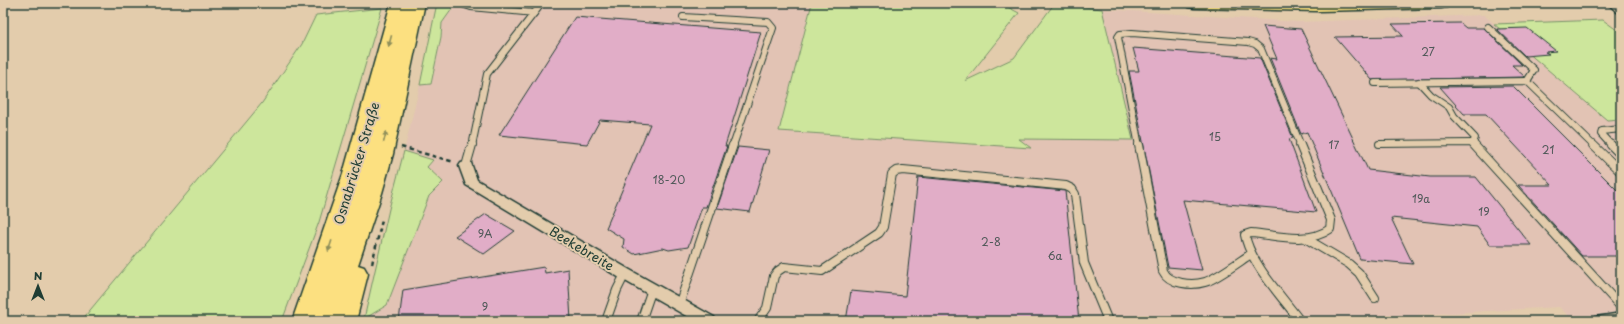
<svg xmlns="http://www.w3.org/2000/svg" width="1624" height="324" viewBox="0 0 1624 324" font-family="'Playpen Sans',sans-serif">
<rect width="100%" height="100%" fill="#e3ccac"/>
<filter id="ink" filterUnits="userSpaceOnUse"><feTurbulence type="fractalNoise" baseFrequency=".025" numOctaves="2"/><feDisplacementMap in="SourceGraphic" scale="8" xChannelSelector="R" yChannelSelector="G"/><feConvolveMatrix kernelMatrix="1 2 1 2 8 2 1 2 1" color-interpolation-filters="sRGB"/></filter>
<g filter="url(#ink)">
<polygon fill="#e2c3b4" points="453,3 812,3 779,131 1030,148 1018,139 1133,140 1102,9 1298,22 1484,15 1607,120 1621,119 1621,321 1574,321 1559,307 1417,315 1421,321 364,321 364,319 387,305 429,196 443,182 427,167 433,160 404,151 420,85 431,84 441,37 442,23 452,9"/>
<g fill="#cde69c" stroke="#769268">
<polygon points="437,3 453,3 452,9 442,23 441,37 431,84 420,85"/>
<polygon points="812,3 1000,3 1019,13 965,81 1014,58 1054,4 1102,9 1133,140 1019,139 1031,148 779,131"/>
<polygon points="382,8 319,222 282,321 81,321 262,103 302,44 316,15"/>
<polygon points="1603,20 1621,33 1621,119 1607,120 1494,24"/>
<polygon points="404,151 433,160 427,167 443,182 429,196 387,305 364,319 389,209"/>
</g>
<g fill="#e1adc7" stroke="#1f3d34">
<polygon points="575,17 761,32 725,146 727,146 706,207 702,207 688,247 669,250 663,248 634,254 623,247 624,239 606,228 650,124 600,120 587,144 499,135"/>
<polygon points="1460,23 1466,28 1484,28 1522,65 1512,65 1525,77 1372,80 1335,37 1403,36 1392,24"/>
<polygon points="1263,26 1301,29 1368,170 1430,177 1476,177 1531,245 1490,245 1477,227 1391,218 1413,264 1360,259 1307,132 1301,134 1270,58 1277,59"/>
<polygon points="1527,28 1556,51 1545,52 1549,54 1525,56 1497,29"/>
<polygon points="1133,48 1260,58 1293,138 1289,139 1316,212 1183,200 1202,270 1168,267 1129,71 1139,71"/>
<polygon points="1513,86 1621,194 1621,256 1582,256 1518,185 1552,185 1486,114 1464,114 1440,87"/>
<polygon points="738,147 769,150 750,212 717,208"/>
<polygon points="918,177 1065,191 1079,321 846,321 851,291 905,296"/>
<polygon points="486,214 515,231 484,254 455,236"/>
<polygon points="544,267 545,273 568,269 571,321 399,321 403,290"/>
</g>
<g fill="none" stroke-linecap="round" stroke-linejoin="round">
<g stroke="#1f3d34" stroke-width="8">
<g id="lane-far1">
<polyline points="459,3 471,7 534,13"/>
<polyline points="683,17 768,22 773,28 733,146"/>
<polyline points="1488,27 1534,70 1527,81"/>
<polyline points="1419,82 1431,95 1449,107 1454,116 1475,138 1473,143"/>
<polyline points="1375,83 1527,81 1594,146"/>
<polyline points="1379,144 1473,143 1475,146"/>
<polyline points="472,146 487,74 542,3"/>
<polyline points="1139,146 1118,37 1120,34 1132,33 1248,42 1255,44 1261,49 1301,146"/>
<polyline points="1612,146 1601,134 1602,131 1621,129"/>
</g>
</g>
<g stroke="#1f3d34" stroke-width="10">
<g id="lane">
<path d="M 1139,145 L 1163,271 C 1169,284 1192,286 1205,282 C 1216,279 1240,261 1251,254"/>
<polyline points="1474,145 1621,307"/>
<polyline points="1593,145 1621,172"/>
<polyline points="1611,145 1621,155"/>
<polyline points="466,166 472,145"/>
<polyline points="1305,238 1349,264 1359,273 1375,298"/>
<polyline points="679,305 733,145"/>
<polyline points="606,321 617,290 625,274"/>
<polyline points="641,321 652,289"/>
<polyline points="758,321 767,308 774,276 778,271 784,267 822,271 879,233 883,227 892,174 896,171 903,170 1066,186 1072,189 1075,194 1084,263 1108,321"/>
<path d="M 1300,321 C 1283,298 1250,263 1245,235 L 1251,233 C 1277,235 1307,245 1330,229 L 1331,220 L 1300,145"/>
</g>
</g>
<g stroke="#1f3d34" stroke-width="3">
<g id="street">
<polygon points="1607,3 1619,3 1621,5 1621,13 1617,12"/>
<polygon points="466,162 471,163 477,180 630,270 714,317 716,321 695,321 620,278 466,185 459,166 461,163"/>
<polygon points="1621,313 1621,321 1594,321 1596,317"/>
</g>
</g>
<g stroke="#1f3d34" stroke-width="3">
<polygon id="primary" points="1186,3 1449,3 1447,7 1441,8 1318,11 1194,8 1188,7"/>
</g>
<g stroke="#1f3d34" stroke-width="3">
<polygon id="highway" points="391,3 425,3 393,154 382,193 358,265 364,267 368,274 356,321 292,321 343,174"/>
</g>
<g stroke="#1f3d34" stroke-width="2.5" stroke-dasharray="4.5 3.5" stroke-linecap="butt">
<polyline points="401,147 454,162"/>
<polyline points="372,264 382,220"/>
</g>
<use href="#lane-far1" stroke="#e3ccac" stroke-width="6"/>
<use href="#lane" stroke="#e3ccac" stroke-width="8"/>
<use href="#street" fill="#e3ccac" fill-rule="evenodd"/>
<use href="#primary" fill="#fce080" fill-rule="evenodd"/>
<use href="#highway" fill="#fce080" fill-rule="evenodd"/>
</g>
<defs><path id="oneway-solid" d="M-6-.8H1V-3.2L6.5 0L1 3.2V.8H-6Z"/></defs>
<g fill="#8e8e5a">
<use href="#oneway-solid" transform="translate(390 41) rotate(105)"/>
<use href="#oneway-solid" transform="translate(385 137) rotate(-75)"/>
<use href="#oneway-solid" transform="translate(330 246) rotate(108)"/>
</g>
</g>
<g text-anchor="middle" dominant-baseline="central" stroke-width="4" stroke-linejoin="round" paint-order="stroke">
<g font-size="11" fill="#505959">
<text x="1428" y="51">27</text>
<text x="1215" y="136">15</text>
<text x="1334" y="144">17</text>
<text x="1548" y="149">21</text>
<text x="669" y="179">18-20</text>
<text x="1421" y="198">19a</text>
<text x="1484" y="211">19</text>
<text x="485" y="233">9A</text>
<text x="991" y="241">2-8</text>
<text x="1055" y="255">6a</text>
<text x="485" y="306">9</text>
</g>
<g font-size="13" fill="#1f3d34" stroke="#e3ccac">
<text transform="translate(356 163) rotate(-73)">Osnabrücker Straße</text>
<text transform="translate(582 248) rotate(31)">Beekebreite</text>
</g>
</g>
<rect width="1624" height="324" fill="none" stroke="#e3ccac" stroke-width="16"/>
<rect x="8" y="8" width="1608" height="308" fill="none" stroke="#1f3d34" stroke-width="1.5" filter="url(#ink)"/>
<g transform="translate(38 286)" stroke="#e3ccac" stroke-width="3" paint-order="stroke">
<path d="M0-3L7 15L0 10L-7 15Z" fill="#1f3d34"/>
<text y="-6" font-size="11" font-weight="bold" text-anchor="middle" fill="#1f3d34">N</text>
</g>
</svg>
